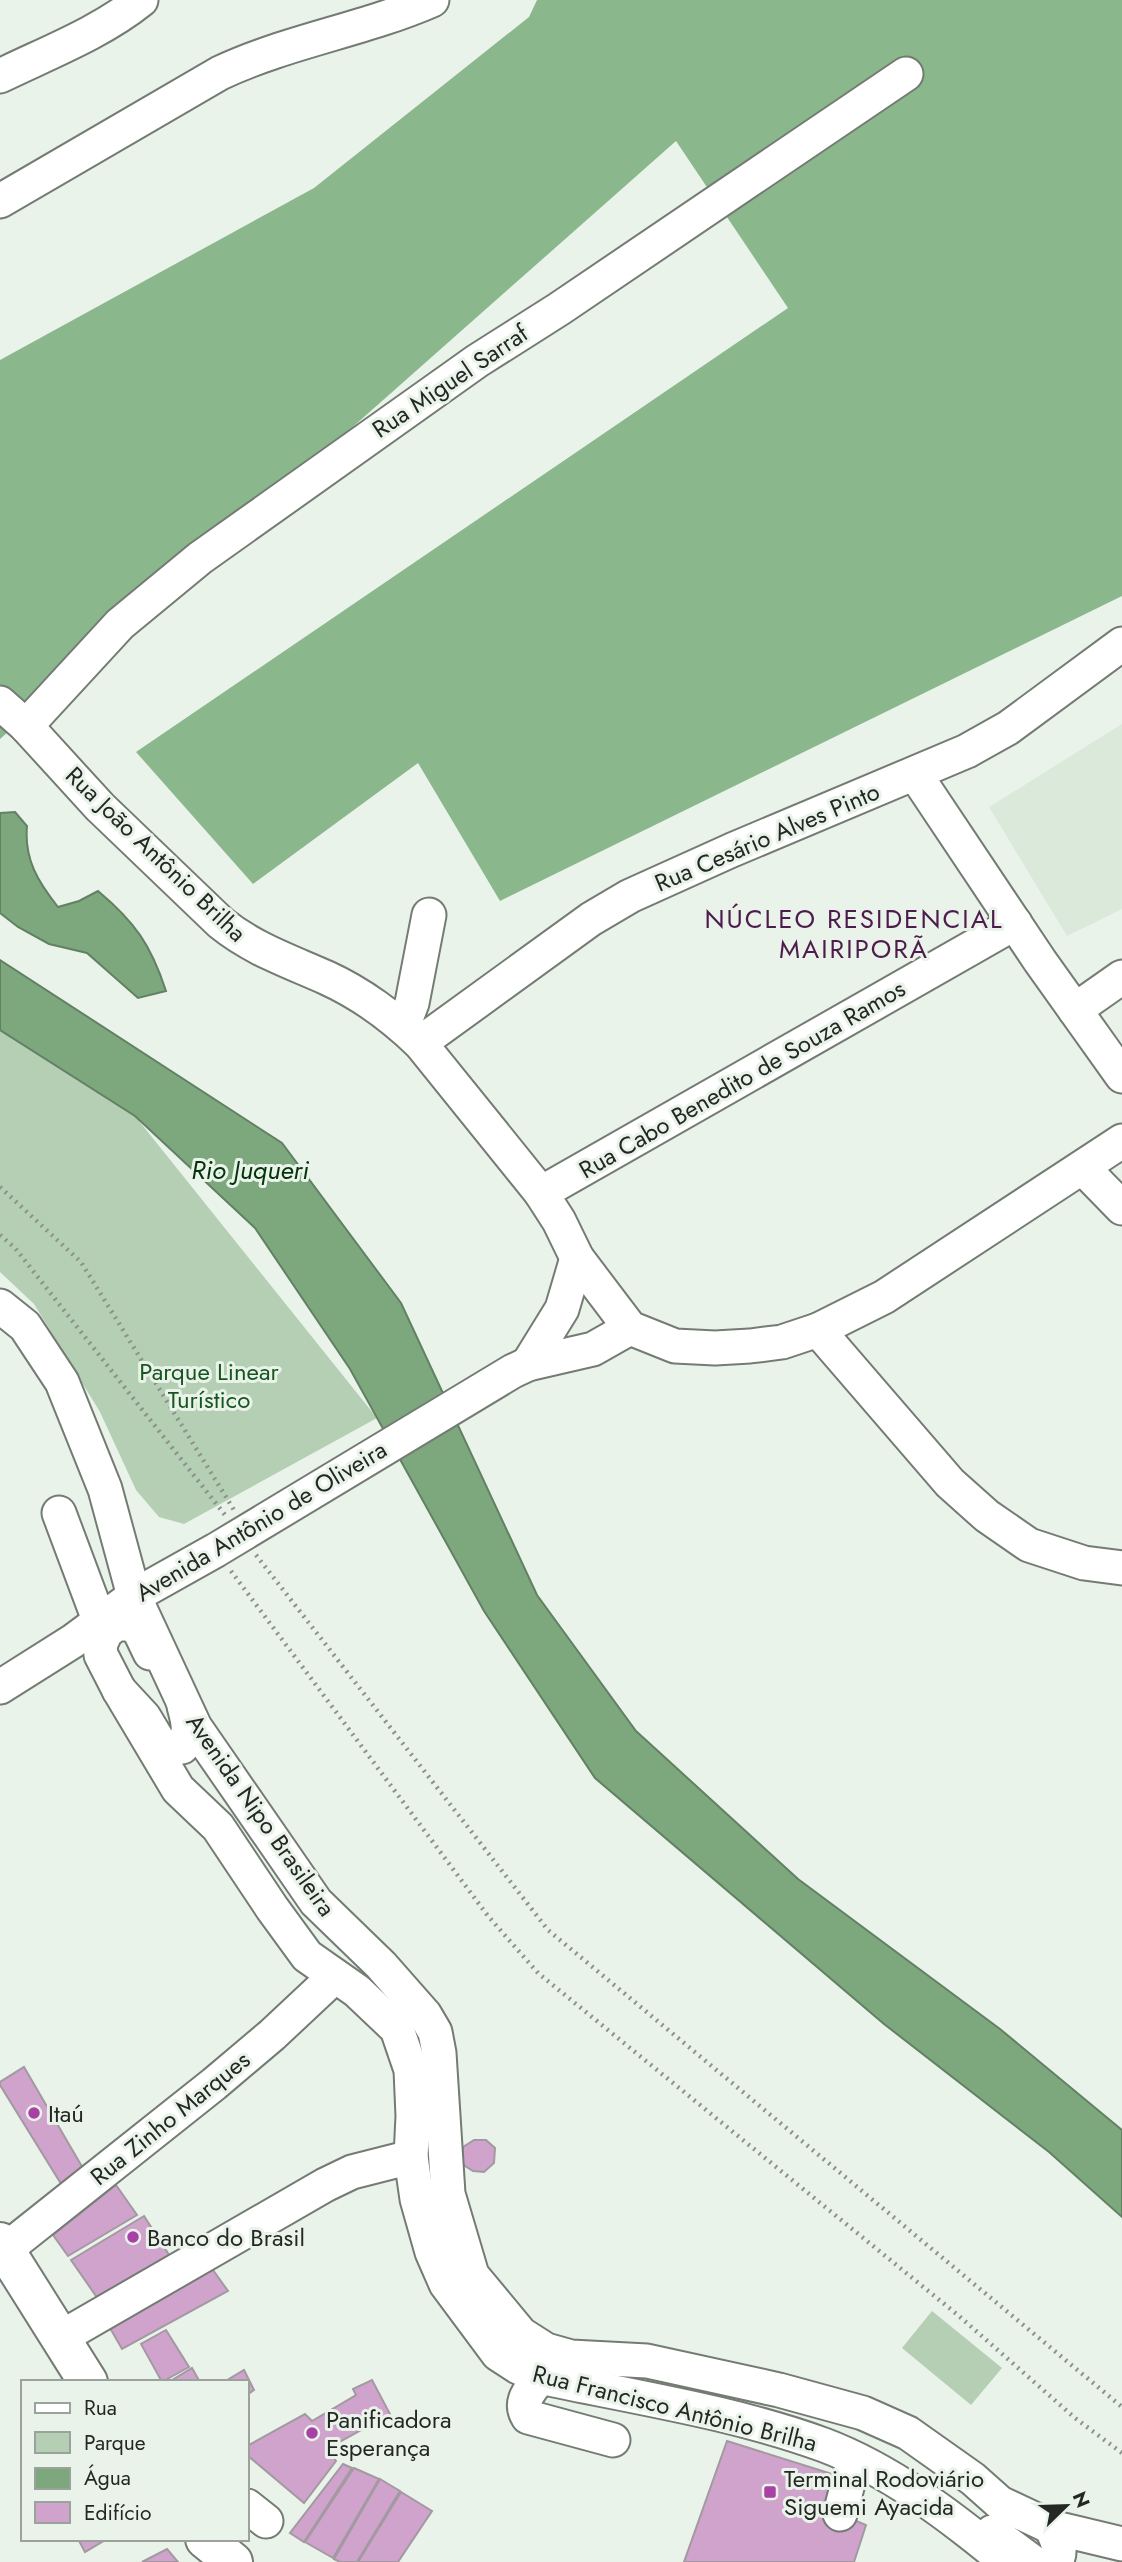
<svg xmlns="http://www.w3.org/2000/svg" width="1122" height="2562" viewBox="0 0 1122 2562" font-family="Jost,sans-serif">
<rect width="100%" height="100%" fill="#eaf3ea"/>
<polygon fill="#dae9da" points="1122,724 1122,909 1067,936 989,807"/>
<g fill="#b4cfb4">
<polygon points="0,1026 135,1116 377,1418 184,1524 159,1517 136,1490 100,1412 34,1304 0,1272"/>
<polygon points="932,2311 1002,2368 971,2405 902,2348"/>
</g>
<polygon fill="#8bb78c" points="537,0 1122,0 1122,596 500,901 418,763 253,884 136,752 788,308 676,141 0,739 0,360 314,188 529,17"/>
<g fill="#7da87e" stroke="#628163" stroke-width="2">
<path d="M 15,812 L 27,826 C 24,859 38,882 58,907 L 79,901 L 98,891 C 135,922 151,945 166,991 L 138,998 L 87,953 L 49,944 L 18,927 L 0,913 L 0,813 Z"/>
<polygon points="0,960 282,1143 401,1303 537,1595 636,1731 798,1879 1000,2029 1122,2130 1122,2217 1049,2152 884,2024 595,1778 484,1611 350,1369 255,1228 135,1116 0,1030"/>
</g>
<g fill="#cfa3cc" stroke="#a299a1" stroke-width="2">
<polygon points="24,2067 84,2170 63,2187 0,2085 0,2082"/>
<polygon points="474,2140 486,2140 495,2148 494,2163 484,2172 473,2171 462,2164 463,2147"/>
<polygon points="116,2185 137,2215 68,2256 53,2235"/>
<polygon points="144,2216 171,2258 98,2299 71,2260"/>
<polygon points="208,2263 228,2291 122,2349 106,2321"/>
<polygon points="166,2330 189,2367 162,2382 141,2344"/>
<polygon points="192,2368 200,2382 169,2382"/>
<polygon points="244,2370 254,2390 247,2395 247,2382 224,2382"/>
<polygon points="372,2380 390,2414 327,2449 336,2461 304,2503 247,2455 247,2446 305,2414 312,2421 356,2395 353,2389"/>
<polygon points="727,2441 835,2475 826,2508 866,2525 854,2562 684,2562"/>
<polygon points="343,2464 352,2468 304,2542 290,2533"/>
<polygon points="354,2468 379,2479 333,2558 305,2542"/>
<polygon points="380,2479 400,2491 357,2562 340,2562 334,2559"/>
<polygon points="401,2492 432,2511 398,2562 358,2562"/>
<polygon points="78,2539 107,2539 85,2552"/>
<polygon points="167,2549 178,2562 142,2562"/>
</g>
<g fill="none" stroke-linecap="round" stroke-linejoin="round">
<g stroke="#737b73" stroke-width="37">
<g id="minor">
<path d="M 0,76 C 47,53 100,33 141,0"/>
<path d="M 0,201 L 220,73 C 288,41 363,30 432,0"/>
<path d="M 0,703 L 26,726 L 100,807 L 221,923 C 253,949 289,961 327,978 C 360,993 394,1018 420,1043 L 541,1193 L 559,1221 L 577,1258 L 630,1328 L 675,1346 L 715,1348 L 750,1346 L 782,1342 L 818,1330 L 884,1297 L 1122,1141"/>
<polyline points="26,726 120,624 200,558 477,361 559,309 906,74"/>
<polyline points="915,774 1040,961 1122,1076"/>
<polyline points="1075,1010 1122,977"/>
<polyline points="403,1027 412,1003 429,915"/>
<polyline points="420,1043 591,919 630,896 732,850 967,751 1008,728 1122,644"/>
<polyline points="1083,1168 1122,1208"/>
<polyline points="541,1193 1015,923"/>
<polyline points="0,1306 25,1326 62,1382 105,1489 134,1596 195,1727 316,1902 381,1965 425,2015 435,2032 439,2053 448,2194 472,2275 521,2334 546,2350 571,2357 647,2361 779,2390 863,2413 908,2433 973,2479 1000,2503 1051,2527 1122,2544"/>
<polyline points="818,1330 950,1483 987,1516 1029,1545 1084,1563 1122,1568"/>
<polyline points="528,1364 562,1309 577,1258"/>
<polyline points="59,1513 99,1620"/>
<path d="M 150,1653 L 139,1630 L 130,1624 L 116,1624 L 106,1632 L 100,1645 L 101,1655 L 119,1690 L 178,1789 L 218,1827 L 272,1908 L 307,1956 L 357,1991 L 397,2029 L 411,2070 L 413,2116 L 411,2157 L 417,2199 L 432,2252 L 446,2284 L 498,2354 L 518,2367 L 540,2377 C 633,2397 734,2412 824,2445 C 890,2470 952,2517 1006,2562"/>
<polyline points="0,1687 73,1641 134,1596 216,1550 513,1371 528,1364 593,1349 630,1328"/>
<path d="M 119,1690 L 144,1717 L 159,1742 L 170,1749 L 182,1747 C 192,1734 188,1721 184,1706"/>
<polyline points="0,2254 214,2084 272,2035 335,1976"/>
<polyline points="60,2338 325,2185 352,2172 411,2157"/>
<path d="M 540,2377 C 531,2390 518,2401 528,2417 L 613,2440"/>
<polyline points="247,2506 266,2521"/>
<polyline points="840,2514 854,2460"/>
<path d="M 1051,2527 C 1056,2539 1064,2551 1055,2562"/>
<polyline points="992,2532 1033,2562"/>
</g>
</g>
<g stroke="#737b73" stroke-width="42">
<g id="major">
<polyline points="0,2242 88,2382"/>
<polyline points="205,2539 233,2562"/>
</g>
</g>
<g stroke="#8c928c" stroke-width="4.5" stroke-dasharray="2 5" stroke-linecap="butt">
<polyline points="0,1187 81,1262 234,1510"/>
<polyline points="0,1235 15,1248 225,1515"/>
<polyline points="256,1555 548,1930 1122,2407"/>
<polyline points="231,1571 488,1916 538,1973 959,2316 1075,2418 1122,2453"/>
</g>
<use href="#minor" stroke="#fff" stroke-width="33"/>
<use href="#major" stroke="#fff" stroke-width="38"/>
</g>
<g fill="#a841a5" stroke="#eaf3ea" stroke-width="2.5">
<circle cx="34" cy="2113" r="7"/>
<circle cx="133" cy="2237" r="7"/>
<circle cx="312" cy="2433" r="7"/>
<rect x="763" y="2485" width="14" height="14" rx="3.5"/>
</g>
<g text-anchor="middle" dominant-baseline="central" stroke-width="6" stroke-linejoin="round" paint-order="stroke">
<g font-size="24" fill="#242724" stroke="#eaf3ea">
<text transform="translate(450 381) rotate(-34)">Rua Miguel Sarraf</text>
<text transform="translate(767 837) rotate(-23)">Rua Cesário Alves Pinto</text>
<text transform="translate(156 854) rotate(44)">Rua João Antônio Brilha</text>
<text transform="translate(742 1079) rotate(-30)">Rua Cabo Benedito de Souza Ramos</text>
<text transform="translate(261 1521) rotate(-31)">Avenida Antônio de Oliveira</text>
<text transform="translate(261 1815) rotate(55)">Avenida Nipo Brasileira</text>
<text transform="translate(170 2118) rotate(-39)">Rua Zinho Marques</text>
<text transform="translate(675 2408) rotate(14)">Rua Francisco Antônio Brilha</text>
</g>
<g font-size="24" fill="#185620" stroke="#eaf3ea">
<text x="209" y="1371">Parque Linear<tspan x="209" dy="28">Turístico</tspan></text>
</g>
<g font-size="24" fill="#242724" stroke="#eaf3ea" text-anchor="start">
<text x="48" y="2113">Itaú</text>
<text x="147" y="2237">Banco do Brasil</text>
<text x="326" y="2419">Panificadora<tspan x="326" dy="28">Esperança</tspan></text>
<text x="784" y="2478">Terminal Rodoviário<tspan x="784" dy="28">Siguemi Ayacida</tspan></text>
</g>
<g font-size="26" letter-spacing="2" fill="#4d1c4c" stroke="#eaf3ea">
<text x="854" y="919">NÚCLEO RESIDENCIAL<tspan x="854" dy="30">MAIRIPORÃ</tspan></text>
</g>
<g font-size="26" font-style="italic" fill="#03340b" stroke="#eaf3ea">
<text x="250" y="1170">Rio Juqueri</text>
</g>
</g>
<rect x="21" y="2380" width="228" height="161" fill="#eaf3ea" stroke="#9ba19b" stroke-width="2"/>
<rect x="35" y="2403" width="35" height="10" fill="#ffffff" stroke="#9ba19b" stroke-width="2"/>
<text x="84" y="2415" font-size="21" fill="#242724">Rua</text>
<rect x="35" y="2432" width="35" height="21" fill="#b4cfb4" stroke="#9ba19b" stroke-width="2"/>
<text x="84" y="2450" font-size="21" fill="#242724">Parque</text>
<rect x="35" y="2468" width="35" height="21" fill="#7da87e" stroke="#9ba19b" stroke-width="2"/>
<text x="84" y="2485" font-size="21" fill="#242724">Água</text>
<rect x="35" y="2502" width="35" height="21" fill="#cfa3cc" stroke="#9ba19b" stroke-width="2"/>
<text x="84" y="2520" font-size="21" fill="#242724">Edifício</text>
<g transform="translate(1066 2506) rotate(67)" stroke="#eaf3ea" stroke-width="5" paint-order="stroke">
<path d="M0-5L12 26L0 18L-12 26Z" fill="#242724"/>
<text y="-10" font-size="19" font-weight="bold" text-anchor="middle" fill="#242724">N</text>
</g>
</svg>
